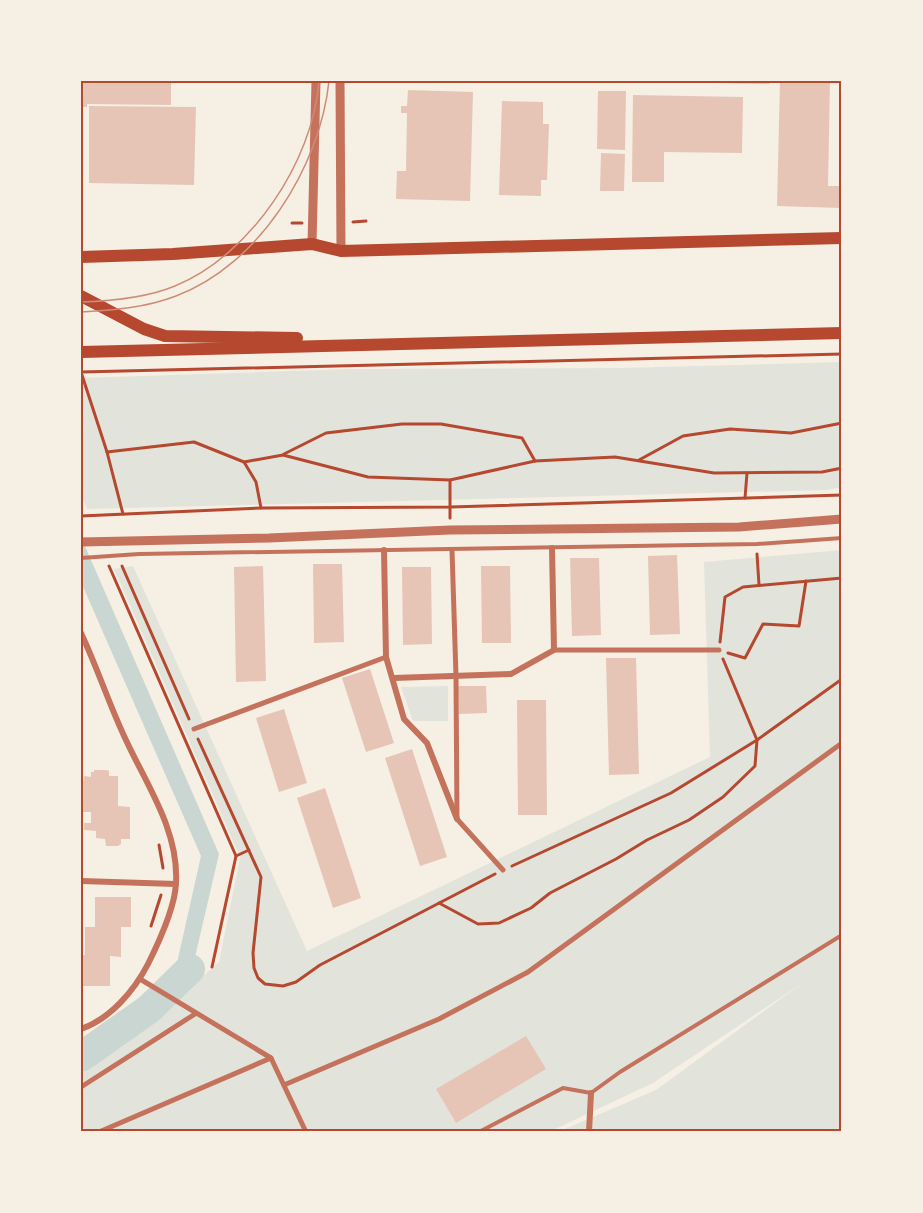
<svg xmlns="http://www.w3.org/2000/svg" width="923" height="1213" viewBox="0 0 923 1213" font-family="'Nunito Sans',sans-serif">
<rect width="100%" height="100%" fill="#f6efe4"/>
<g fill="#e2e4dc">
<polygon points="842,362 842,487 827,490 87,509 81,494 81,378 352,369 622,368"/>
<polygon points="842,550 842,1132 558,1132 656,1090 801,984 653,1083 549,1132 81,1132 81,1070 182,995 219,962 240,857 114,569 133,566 307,951 710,757 704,562"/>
<polygon points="448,686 448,721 413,721 401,687"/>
</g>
<polygon fill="#c9d6d2" points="81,537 219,854 192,970 153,1005 81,1058 81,1045 146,997 175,972 201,856 81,582"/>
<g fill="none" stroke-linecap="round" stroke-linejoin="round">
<polyline stroke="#c9d6d2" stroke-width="30" points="81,1057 149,1009 190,969"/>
</g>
<g fill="#e6c5b7">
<polygon points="81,81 171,81 171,105 87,104 87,107 81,107"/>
<polygon points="716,81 769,81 769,84 716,83"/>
<polygon points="780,81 830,81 828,186 842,186 842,208 777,206"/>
<polygon points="408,90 473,92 470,201 396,199 397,171 406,171 407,113 401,113 401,106 407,106"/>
<polygon points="598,91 626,91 625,150 597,149"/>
<polygon points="633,95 743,97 742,153 664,152 664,182 632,182"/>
<polygon points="502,101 543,102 543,124 549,124 547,180 541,180 541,196 499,195"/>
<polygon points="89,106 196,107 194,185 89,183"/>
<polygon points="601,153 625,154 624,191 600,191"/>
<polygon points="677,555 680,634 650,635 648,556"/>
<polygon points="570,558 599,558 601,635 572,636"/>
<polygon points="313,564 342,564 344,642 314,643"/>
<polygon points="263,566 266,681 236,682 234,567"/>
<polygon points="481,566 510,566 511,643 482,643"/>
<polygon points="402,567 431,567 432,644 403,645"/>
<polygon points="606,658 636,658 639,774 609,775"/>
<polygon points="370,669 394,743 366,752 342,678"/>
<polygon points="458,686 486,686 487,713 459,714"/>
<polygon points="517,700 546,700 547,815 518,815"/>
<polygon points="284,709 307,783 279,792 256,718"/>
<polygon points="412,749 447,857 420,866 385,758"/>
<polygon points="94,770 107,770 109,771 109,776 118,776 118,806 130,807 130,839 121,839 121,844 118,846 106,846 105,839 96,838 96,831 84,830 84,823 91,823 91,812 81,812 81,787 83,787 84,776 91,777 91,772 94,772"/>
<polygon points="325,788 361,898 333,908 297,798"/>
<polygon points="95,897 131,897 131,927 121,927 121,957 110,956 110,986 81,986 81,955 85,955 85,927 95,927"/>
<polygon points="526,1036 546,1069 456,1123 436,1089"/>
</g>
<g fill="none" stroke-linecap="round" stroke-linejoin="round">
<g stroke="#b5482f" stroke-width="3">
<polyline points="353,222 366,221"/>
<polyline points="292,223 302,223"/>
<polyline points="81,372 842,354"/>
<polyline points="81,372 107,452 123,514"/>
<polyline points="107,452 194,442 244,462 256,482 261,508"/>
<polyline points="284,454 326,433 402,424 441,424 522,438 535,461"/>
<polyline points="639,460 683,436 730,429 791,433 842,423"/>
<polyline points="244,462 283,455 368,477 450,480 535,461 615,457 714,473 822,472 842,468"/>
<polyline points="745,498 747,473"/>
<polyline points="81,516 261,508 450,507 842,495"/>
<polyline points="450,518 450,480"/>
<polyline points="757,554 759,585"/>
<polyline points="109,566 236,856 212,967"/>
<polyline points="122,566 189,719"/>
<polyline points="720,642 725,597 743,587 842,578"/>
<polyline points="728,653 745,658 763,624 799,626 806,581"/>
<polyline points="198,739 261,877 253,953 254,968 258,978 265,984 283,986 296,982 320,965 495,874"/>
<polyline points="159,845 163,868"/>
<polyline points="236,856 249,850"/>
<polyline points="512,866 671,793 757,740 842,679"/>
<polyline points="439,903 478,924 499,923 531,908 550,893 616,859 647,840 689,820 723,797 755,766 757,740 723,659"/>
<polyline points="151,926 161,895"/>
</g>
<g stroke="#c5725c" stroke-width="4">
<polyline points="81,558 139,554 757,544 842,538"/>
<polyline points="479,1132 563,1088 591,1093 620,1072 842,935"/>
</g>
<g stroke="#c5725c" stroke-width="5">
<polyline points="452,550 456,676 457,819 503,870"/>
<polyline points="554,650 719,650"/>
<polyline points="194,729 386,657"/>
<polyline points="140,979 271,1058 306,1132"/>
<polyline points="284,1085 439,1019 528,972 842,743"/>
<polyline points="81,1087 195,1014"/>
<polyline points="99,1132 271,1058"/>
</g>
<g stroke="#c5725c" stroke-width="6">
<polyline points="384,550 386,657 404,719 427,743 457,819"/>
<path d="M 81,633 C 97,667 109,704 125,738 C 146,784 179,830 176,883 C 175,907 159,942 148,964 C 134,991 110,1019 81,1029"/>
<polyline points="394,678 511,674 554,650 552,548"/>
<polyline points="81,881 176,884"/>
<polyline points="589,1132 591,1093"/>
</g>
<g stroke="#c5725c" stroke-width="9">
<polyline points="340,81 341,251"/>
<polyline points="312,244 316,81"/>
<polyline points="81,542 269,538 450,530 739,527 842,519"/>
</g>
<g stroke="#b5482f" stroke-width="12">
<polyline points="81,257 173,254 312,244 341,251 842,238"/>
<polyline points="81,296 144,329 165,336 297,338"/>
<polyline points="81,352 842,333"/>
</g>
<g stroke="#cf8b77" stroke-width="1.5">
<path d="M 81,302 C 113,301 146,298 175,286 C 251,255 313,161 319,81"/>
<path d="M 81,312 C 113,310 145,308 176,296 C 259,265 320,167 329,81"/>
</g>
</g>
<rect width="923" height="1213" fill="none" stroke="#f6efe4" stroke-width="165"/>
<rect x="82" y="82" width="758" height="1048" fill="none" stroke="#b5482f" stroke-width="2"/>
</svg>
